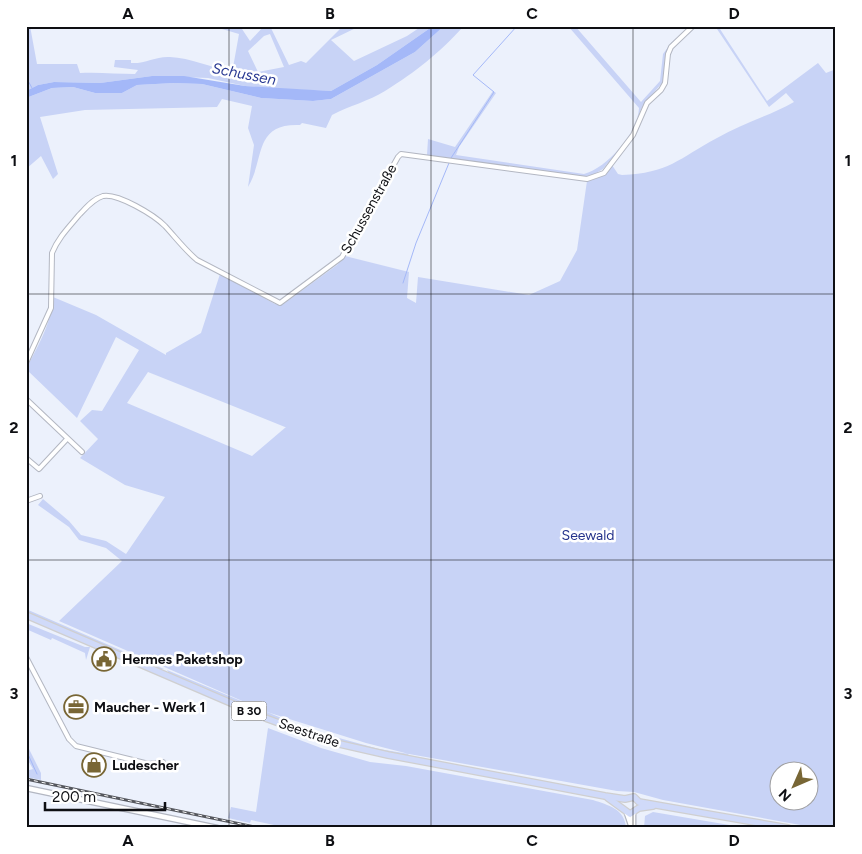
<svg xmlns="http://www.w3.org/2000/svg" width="862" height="854" viewBox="0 0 862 854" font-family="Figtree,sans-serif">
<rect width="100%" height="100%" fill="#ecf1fc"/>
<g fill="#c8d3f6" fill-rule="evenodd">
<path d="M 26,26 L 30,26 L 37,64 L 77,64 L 80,73 C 99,72 117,74 135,74 L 138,70 L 114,67 L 115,60 L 131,60 L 131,63 C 145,64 156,56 170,57 C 190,58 212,67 232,73 L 239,34 L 212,26 L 240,26 L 250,41 L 264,26 L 270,26 L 289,65 L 301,61 L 306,63 L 343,26 L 360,26 L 331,40 L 354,61 L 407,36 L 419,28 L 418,26 L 426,29 L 433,26 L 377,65 L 331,91 L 282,89 L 245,86 L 208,78 L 152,76 L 100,83 L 54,82 L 38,85 L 26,91 ZM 270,34 L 284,67 L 258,72 L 248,51 L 264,36 Z"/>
<path d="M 444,26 L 464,26 C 438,54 417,71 385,91 C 369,101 349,106 332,115 L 326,128 L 302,123 L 300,125 C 253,123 265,159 248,187 L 254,145 L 248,128 L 252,106 L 222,99 L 217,107 L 85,110 L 40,117 L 58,174 L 53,179 L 41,156 L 26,169 L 26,98 L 52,88 L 73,87 L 95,93 L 122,93 L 137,85 L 174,83 L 202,84 L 261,98 L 313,101 L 331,99 L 415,52 Z"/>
<path d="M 568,26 L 575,26 L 641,102 L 660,81 L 663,54 L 671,43 L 691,26 L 671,45 L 663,82 L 643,105 L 628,139 L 603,169 L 589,177 L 578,176 L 427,155 L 428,139 L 455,147 L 493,91 L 496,93 L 459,147 L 456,155 L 584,174 C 607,168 638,133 639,108 Z"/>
<path d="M 715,26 L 718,26 L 767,101 L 818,63 L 826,73 L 836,69 L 836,828 L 817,828 L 663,800 L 634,792 L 617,791 L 409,754 L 406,756 L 401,755 L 332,739 L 287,724 L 169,673 L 167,670 L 310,730 L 379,749 L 409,754 L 366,743 L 270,713 L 59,621 L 122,561 L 106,548 L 79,540 L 69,527 L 38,505 L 43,499 L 69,521 L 81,535 L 106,541 L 126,554 L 165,497 L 125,485 L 80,458 L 98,439 L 80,421 L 92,410 L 102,411 L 139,350 L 116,337 L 77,418 L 26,369 C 38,346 52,322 53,297 L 96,315 L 166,355 L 166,353 L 201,333 L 220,274 L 275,304 L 282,305 L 337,265 L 345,256 L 409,272 L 407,298 L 416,303 L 418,277 L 529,295 L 560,281 L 577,250 L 587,181 C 596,179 608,175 612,165 L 618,174 L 622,175 C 669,173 678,159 717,138 C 741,124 769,116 794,102 L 786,93 L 769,107 ZM 148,372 L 285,427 L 286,427 L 252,456 L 127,403 ZM 780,772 L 810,772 L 810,802 L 780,802 Z"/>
<polygon points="26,609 164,669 160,669 26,612"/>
<polygon points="26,623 85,647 90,647 86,660 85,653 52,638 51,640 26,629"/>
<path d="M 268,728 L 321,748 L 370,762 L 406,766 L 593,800 C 608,805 625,809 626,828 L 274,828 L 274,825 L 251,820 L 250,823 L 228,818 L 231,807 L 256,812 Z"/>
<polygon points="26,743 41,773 41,780 26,777 26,771 33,769 26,757"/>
<polygon points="653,812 747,828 644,828 645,816"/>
</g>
<polygon fill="#a4b8f8" points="433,26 444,26 415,52 331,99 313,101 261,98 202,84 174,83 137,85 122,93 95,93 73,87 52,88 26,98 26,91 38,85 54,82 100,83 152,76 184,76 245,86 331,91 377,65"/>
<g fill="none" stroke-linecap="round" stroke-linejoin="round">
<g stroke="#a4b8f8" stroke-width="1">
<polyline points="26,77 32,88"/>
<polyline points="451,158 494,92 473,75 517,26"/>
<polyline points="403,283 416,243 449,163"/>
<polyline points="26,750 37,774"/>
</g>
<g stroke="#b3b7c2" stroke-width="6">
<g id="minor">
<path d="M 26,363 L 51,308 L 52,253 C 58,238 69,227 79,215 C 86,208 93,199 103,196 C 118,193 154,215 165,226 C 176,238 185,250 197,260 L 280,303 L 342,257 L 398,157 L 401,154 L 587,179 L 604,173 L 633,135 L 647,103 L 661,90 L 665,83 L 668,54 L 671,47 L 693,26"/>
<polyline points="26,399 82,452"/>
<polyline points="26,458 39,469 67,439"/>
<polyline points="26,501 40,496"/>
<polyline points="26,657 69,739 76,746 149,764 163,762"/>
</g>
</g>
<g stroke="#b3b7c2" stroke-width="7">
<g id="tertiary">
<polyline points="26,788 217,828"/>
<polyline points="627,813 632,828"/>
<polyline points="633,826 633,813"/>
</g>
</g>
<g stroke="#cfcfd0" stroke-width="8">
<g id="primary">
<polyline points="26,615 268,719 331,742 388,755 605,796 625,799 634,797 639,802 788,828"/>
<polyline points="608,798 630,814 639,808 653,806"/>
</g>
</g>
<use href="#minor" stroke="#fff" stroke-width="4"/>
<use href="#tertiary" stroke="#fff" stroke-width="4.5"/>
<use href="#primary" stroke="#d0daf9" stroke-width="5.5"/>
<g stroke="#55575d" stroke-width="3">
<polyline id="rail" points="26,779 260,828"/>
</g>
<use href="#rail" stroke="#fff" stroke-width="1" stroke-dasharray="4" stroke-linecap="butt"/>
</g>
<path fill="none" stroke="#0e0f13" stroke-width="1" stroke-opacity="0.55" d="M 229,26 L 229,828M 431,26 L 431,828M 633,26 L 633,828M 26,294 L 836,294M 26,560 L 836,560"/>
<defs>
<g id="civic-ring" transform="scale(1.25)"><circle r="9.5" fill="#fff" stroke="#786635" stroke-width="1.5"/><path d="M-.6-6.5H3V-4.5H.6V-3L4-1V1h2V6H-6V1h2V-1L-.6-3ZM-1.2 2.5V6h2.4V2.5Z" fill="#786635"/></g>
<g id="office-ring" transform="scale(1.25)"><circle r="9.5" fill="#fff" stroke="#786635" stroke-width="1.5"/><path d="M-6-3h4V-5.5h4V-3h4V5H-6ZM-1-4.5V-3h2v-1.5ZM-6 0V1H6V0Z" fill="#786635"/></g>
<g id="shop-ring" transform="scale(1.25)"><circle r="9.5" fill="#fff" stroke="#786635" stroke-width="1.5"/><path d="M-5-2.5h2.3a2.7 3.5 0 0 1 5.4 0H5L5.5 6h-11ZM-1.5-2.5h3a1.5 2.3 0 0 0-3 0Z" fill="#786635"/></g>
</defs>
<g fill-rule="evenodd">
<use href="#civic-ring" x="104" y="659"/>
<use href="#office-ring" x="76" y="707"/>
<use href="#shop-ring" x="94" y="765"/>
</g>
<g text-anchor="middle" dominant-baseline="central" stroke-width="5" stroke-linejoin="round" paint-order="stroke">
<rect fill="#fff" stroke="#56575a" stroke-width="1" x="231.5" y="701.5" width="35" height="19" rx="4"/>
<g font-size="12" font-weight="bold" fill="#0e0f13">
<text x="249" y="711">B 30</text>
</g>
<g font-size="14" fill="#0e0f13" stroke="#fff">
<text transform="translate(369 209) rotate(-61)">Schussenstraße</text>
<text transform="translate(309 733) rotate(19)">Seestraße</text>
</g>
<g font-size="14" fill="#24328b" stroke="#fff">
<text x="588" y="535">Seewald</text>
</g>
<g font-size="14" font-weight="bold" fill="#0e0f13" stroke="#fff" text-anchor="start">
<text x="122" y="659">Hermes Paketshop</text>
<text x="94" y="707">Maucher - Werk 1</text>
<text x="112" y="765">Ludescher</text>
</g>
<g font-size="15" font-style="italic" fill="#2a3a93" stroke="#fff">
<text transform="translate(244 74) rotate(11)">Schussen</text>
</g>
</g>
<rect width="862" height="854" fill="none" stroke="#ffffff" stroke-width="55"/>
<g transform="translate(794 786) rotate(225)"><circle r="24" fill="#ffffff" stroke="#9f9fa1"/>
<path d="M0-4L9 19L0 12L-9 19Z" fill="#786635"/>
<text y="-8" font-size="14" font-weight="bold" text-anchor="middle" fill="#0e0f13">N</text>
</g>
<path d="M45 802v8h120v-8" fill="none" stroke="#0e0f13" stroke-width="2.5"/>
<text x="52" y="802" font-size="15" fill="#0e0f13" stroke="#ffffff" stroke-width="4" paint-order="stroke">200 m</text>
<rect x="28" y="28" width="806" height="798" fill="none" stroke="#0e0f13" stroke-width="2"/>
<g font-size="16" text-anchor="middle" font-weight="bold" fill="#0e0f13">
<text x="128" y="19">A</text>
<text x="330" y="19">B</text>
<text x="532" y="19">C</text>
<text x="734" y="19">D</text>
<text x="14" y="166">1</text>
<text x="848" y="166">1</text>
<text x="14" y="433">2</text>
<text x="848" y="433">2</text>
<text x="14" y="699">3</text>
<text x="848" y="699">3</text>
<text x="128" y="846">A</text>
<text x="330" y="846">B</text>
<text x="532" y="846">C</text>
<text x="734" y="846">D</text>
</g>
</svg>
